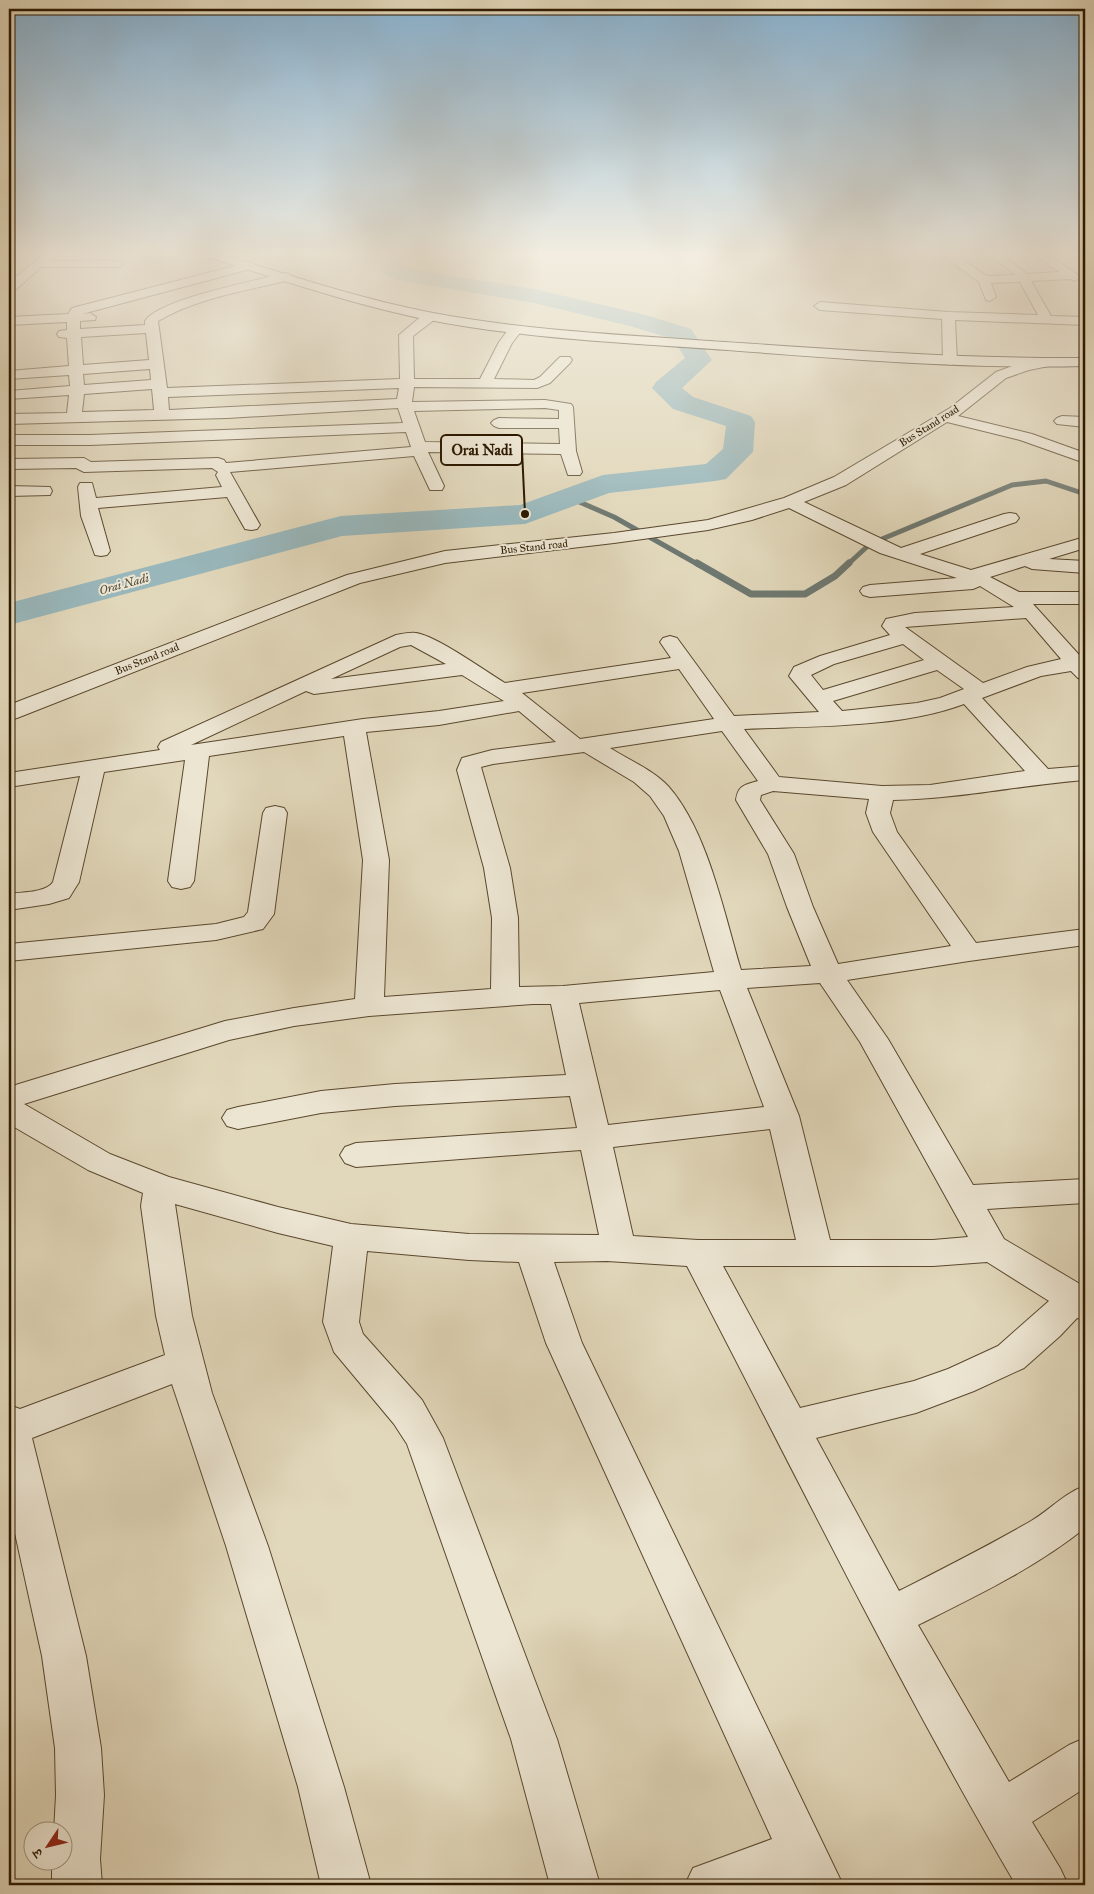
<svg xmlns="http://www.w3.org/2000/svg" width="1094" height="1894" viewBox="0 0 1094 1894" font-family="'IM FELL Great Primer','Noto Serif Devanagari',serif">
<rect width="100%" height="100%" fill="#e1d7ba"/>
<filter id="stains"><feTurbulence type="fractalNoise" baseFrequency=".004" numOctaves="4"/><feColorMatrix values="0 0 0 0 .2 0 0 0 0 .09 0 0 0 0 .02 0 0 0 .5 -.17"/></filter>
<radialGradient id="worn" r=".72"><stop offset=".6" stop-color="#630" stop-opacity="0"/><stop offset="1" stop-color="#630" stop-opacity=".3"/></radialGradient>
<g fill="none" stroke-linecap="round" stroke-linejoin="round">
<g stroke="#6e7870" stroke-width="5">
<polyline points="568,497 614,517 699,565"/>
<polyline points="847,565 870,544 1012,485 1046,481 1085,494"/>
</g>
<polyline stroke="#6e7870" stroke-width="7" points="697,563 751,594 805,594 835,576 849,563"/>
<polygon fill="#99b7bb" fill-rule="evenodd" points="384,254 408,254 403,265 411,269 534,289 646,315 691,329 712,360 682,388 693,397 751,416 755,422 753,452 726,479 715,481 609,493 525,524 342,536 9,625 9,603 341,516 520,505 603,475 706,464 723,449 726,426 673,409 652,388 656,382 685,358 673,339 630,326 534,303 397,280 383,273 380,268"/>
<g stroke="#5a482e" stroke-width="2">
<g id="street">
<polygon points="45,254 58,254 51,261 118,261 124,264 118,267 41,267 13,292 9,293 9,282"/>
<polygon points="941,254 954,254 987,276 1016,275 988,254 1001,254 1027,274 1059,272 1033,254 1047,254 1081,277 1075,281 1070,279 1031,281 1051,316 1085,317 1085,325 955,320 957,361 950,365 943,361 942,319 820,310 814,306 820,302 948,312 1038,315 1020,282 991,283 996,297 990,301 986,300 979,282"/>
<path d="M 250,262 L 256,266 L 254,268 L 82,314 L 90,313 L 96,317 L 95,320 L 80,321 L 80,329 L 145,325 L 145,321 C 159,299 256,281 285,273 L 289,274 L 291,277 L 289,280 C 246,291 197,298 158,321 L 167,388 L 400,379 L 399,335 L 424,314 L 429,313 L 435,317 L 434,320 L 413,336 L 414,379 L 480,379 L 499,342 L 511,326 L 521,326 L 523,329 L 512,343 L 494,379 L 534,380 L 540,377 L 560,357 L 570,357 L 572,360 L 570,363 L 550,383 L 537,388 L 414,387 L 412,402 L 545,400 L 571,404 L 573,407 L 576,451 L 582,472 L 580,475 L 568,475 L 561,454 L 428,452 L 444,486 L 442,490 L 430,490 L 414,456 L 230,472 L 260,525 L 257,529 L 251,530 L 245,529 L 227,497 L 98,508 L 110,551 L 107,555 L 101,556 L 95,555 L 81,516 L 78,487 L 80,483 L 92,483 L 96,498 L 222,487 L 216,475 L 218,472 L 212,468 L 84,472 L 76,468 L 9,469 L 9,459 L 84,458 L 91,462 L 218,458 L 224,460 L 226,463 L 411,447 L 406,432 L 90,445 L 9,445 L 9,435 L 90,435 L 403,423 L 398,408 L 227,418 L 9,424 L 9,414 L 67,413 L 69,395 L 9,399 L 9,391 L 70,386 L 69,375 L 9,379 L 9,371 L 69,366 L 67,338 L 59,337 L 57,334 L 59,331 L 67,330 L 67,322 L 9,325 L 9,317 L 68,314 L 72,308 ZM 146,333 L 149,360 L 83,365 L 81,337 ZM 150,369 L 151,380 L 84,385 L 83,374 ZM 399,388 L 397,399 L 169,410 L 168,397 ZM 152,389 L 154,410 L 82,412 L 84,394 ZM 545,408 L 559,410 L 559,419 L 499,418 L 494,420 L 491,423 L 494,426 L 499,428 L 559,428 L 560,444 L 425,442 L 414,411 Z"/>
<path d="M 1044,359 L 1051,363 L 1049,366 L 1029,370 L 1006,378 L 958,416 L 1032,434 L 1085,453 L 1085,463 L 1020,440 L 947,422 L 846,485 L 804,502 L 901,548 L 1004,514 L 1010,513 L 1016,514 L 1019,518 L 1016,522 L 920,554 L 971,570 L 1085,537 L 1085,548 L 1049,559 L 1085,561 L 1085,573 L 1032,569 L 1025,566 L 990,577 L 1019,592 L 1085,592 L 1085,604 L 1033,604 L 1081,657 L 1085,657 L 1085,680 L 1078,678 L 1071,671 L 1041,676 L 982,698 L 1048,769 L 1085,766 L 1085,780 C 1021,785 957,799 893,800 L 890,813 L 897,832 L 976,943 L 1085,929 L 1085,945 L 969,961 L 847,980 L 888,1039 L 973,1185 L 1085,1179 L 1085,1203 L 987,1209 L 1004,1239 L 1085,1287 L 1085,1320 L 1077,1318 L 1060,1336 L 1024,1368 L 974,1391 L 916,1413 L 816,1438 L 899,1591 C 944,1568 988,1546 1031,1521 C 1050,1510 1064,1493 1085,1486 L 1085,1528 C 1035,1568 976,1596 918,1625 L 1009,1782 L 1069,1745 L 1085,1738 L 1085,1788 L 1032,1822 L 1060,1868 L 1068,1885 L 1016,1885 C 898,1684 795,1473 687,1266 L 607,1261 L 554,1262 L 582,1343 L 843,1885 L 793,1885 L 791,1881 L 780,1885 L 685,1885 L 693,1868 L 772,1839 L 546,1343 L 519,1262 L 469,1260 L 367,1251 L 359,1322 L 363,1334 L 422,1400 L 443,1438 L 557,1739 L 600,1885 L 550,1885 L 511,1739 L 407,1444 L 394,1424 L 334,1352 L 323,1322 L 333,1246 L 278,1233 L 175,1204 L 192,1316 L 212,1393 L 268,1546 L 344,1787 L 371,1885 L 321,1885 L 298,1787 L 226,1546 L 172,1384 L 32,1438 L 86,1656 L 101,1748 L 104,1795 L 100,1859 L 102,1885 L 52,1885 L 52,1862 L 62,1862 L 62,1832 L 54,1832 L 56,1795 L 55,1748 L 42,1656 L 9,1506 L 9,1405 L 20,1409 L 165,1355 L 156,1316 L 141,1206 L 143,1193 L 88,1170 L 9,1124 L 9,1087 L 225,1021 L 294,1008 L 355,999 L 363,860 L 344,736 L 209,756 L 194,881 L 190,887 L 181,889 L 172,887 L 168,881 L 185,760 L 104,772 L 79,882 L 69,898 L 49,904 L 9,910 L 9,894 C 21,892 46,893 53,882 L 80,776 L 9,787 L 9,773 L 160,750 L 158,747 L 161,742 L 396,635 C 402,634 409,632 416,633 C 437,636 485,671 505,683 L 671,658 L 660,642 L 663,638 L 670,636 L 677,638 L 734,716 L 819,712 L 789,676 L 794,667 L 820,656 L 890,635 L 882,626 L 886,619 L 915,613 L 1014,607 L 980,586 L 973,589 L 870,597 L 863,595 L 860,591 L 863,587 L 870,585 L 957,578 L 880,553 L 789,508 L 752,520 L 708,530 L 614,543 L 445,563 L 360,583 L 17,718 L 9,720 L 9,705 L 347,575 L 445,551 L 614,533 L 708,520 L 784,498 L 834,477 L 950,408 L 996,372 L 1021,363 ZM 1026,618 L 1061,659 L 1027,667 L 983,683 L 905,627 ZM 903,644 L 924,660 L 823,690 L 811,675 L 834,664 ZM 411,645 L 446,664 L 331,679 L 400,647 ZM 679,669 L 714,719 L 580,739 L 522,693 ZM 937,670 L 964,689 L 940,698 L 917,703 L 852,710 L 842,711 L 833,701 ZM 462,675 L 504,701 L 439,711 L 363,719 L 191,745 L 306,691 L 314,694 ZM 964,704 L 1025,771 L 930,785 L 882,786 L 779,777 L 744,729 C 811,726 901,728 964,704 ZM 519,711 L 556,742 L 492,750 L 462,758 L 457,770 L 484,868 L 492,918 L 491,989 L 384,997 L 389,860 L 366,732 L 439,725 ZM 722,731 L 758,781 C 745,785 738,785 736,800 L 768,854 L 787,907 L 811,966 L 741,970 C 724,914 708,831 668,786 C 653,770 629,760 610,748 ZM 584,752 L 634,782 L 650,796 L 664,816 L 679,851 L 714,972 L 563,986 L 519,987 L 518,918 L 510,868 L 481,767 L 493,764 ZM 773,791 L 869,799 L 866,813 L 873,832 L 951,946 L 838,964 L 813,907 L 794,854 L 760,800 L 761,795 ZM 820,983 L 860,1042 L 968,1237 L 933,1240 L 830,1240 L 799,1116 L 747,988 ZM 720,990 L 764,1107 L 608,1125 L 579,1003 ZM 533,1004 L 551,1004 L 566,1075 L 395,1084 L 321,1091 L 238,1107 L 227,1110 L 222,1118 L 227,1126 L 238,1129 L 321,1113 L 395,1106 L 570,1096 L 577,1128 L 356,1143 L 345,1147 L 340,1155 L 345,1163 L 356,1167 L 581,1150 L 599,1235 L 469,1234 L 351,1224 L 278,1207 L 169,1177 L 110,1154 L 24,1104 L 229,1040 L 294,1026 L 369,1016 ZM 770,1129 L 796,1240 L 698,1240 L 633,1236 L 613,1147 ZM 987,1262 L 1049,1301 L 998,1346 L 948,1369 L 914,1381 L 800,1408 L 723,1266 L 933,1266 Z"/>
<polygon points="1062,416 1085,417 1085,427 1057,424 1054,421 1057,418"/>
<polygon points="9,486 50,487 52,491 50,495 9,496"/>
<polygon points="275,806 284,808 287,813 274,914 263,929 216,940 9,961 9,944 216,924 244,917 248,912 263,813 266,808"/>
</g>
</g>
<g stroke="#2d1900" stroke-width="2">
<path id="secondary" d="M 203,254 L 220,254 C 289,275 357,298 428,312 C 526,331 625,335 725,342 C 845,350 965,359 1085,358 L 1085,366 C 966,369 846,359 727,350 C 627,343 527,339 429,320 C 353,305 279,279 205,256 Z"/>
</g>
<use href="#street" fill="#ece5d2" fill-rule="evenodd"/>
<use href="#secondary" fill="#ece5d2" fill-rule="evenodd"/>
</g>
<linearGradient id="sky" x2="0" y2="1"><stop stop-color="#88b5d6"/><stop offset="0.49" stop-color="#f2ede0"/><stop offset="1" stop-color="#f2ede0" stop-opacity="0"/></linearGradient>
<rect width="1094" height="519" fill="url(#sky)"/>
<g text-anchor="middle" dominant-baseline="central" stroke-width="4" stroke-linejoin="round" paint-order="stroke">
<g font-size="11" fill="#2d1900" stroke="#ece5d2">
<text transform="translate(929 426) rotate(-32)">Bus Stand road</text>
<text transform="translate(534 547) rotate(-6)">Bus Stand road</text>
<text transform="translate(147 659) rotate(-22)">Bus Stand road</text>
</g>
<g font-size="12" font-style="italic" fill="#4d4838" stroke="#ece5d2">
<text transform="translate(124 584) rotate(-15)">Orai Nadi</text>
</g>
</g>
<path fill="none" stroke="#2d1900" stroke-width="2" d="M525 514L522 450"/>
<circle fill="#2d1900" stroke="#ece5d2" stroke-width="2" cx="525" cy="514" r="5"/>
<rect fill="#ece5d2" stroke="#2d1900" stroke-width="2" x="441" y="435" width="81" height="30" rx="5"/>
<g font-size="15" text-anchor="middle" font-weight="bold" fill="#2d1900">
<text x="482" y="455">Orai Nadi</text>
</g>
<rect width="1094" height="1894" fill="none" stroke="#e1d7ba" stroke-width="30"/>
<rect x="10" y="10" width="1074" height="1874" fill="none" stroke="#2d1900" stroke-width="2.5"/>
<rect x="15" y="15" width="1064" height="1864" fill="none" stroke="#2d1900"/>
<g transform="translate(48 1846) rotate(235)"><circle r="24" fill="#ece5d2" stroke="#a0937e"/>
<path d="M0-4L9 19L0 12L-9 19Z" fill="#8f2418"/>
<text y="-8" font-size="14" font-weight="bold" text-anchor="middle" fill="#2d1900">उ</text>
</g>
<rect width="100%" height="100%" filter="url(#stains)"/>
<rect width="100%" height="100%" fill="url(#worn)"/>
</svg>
